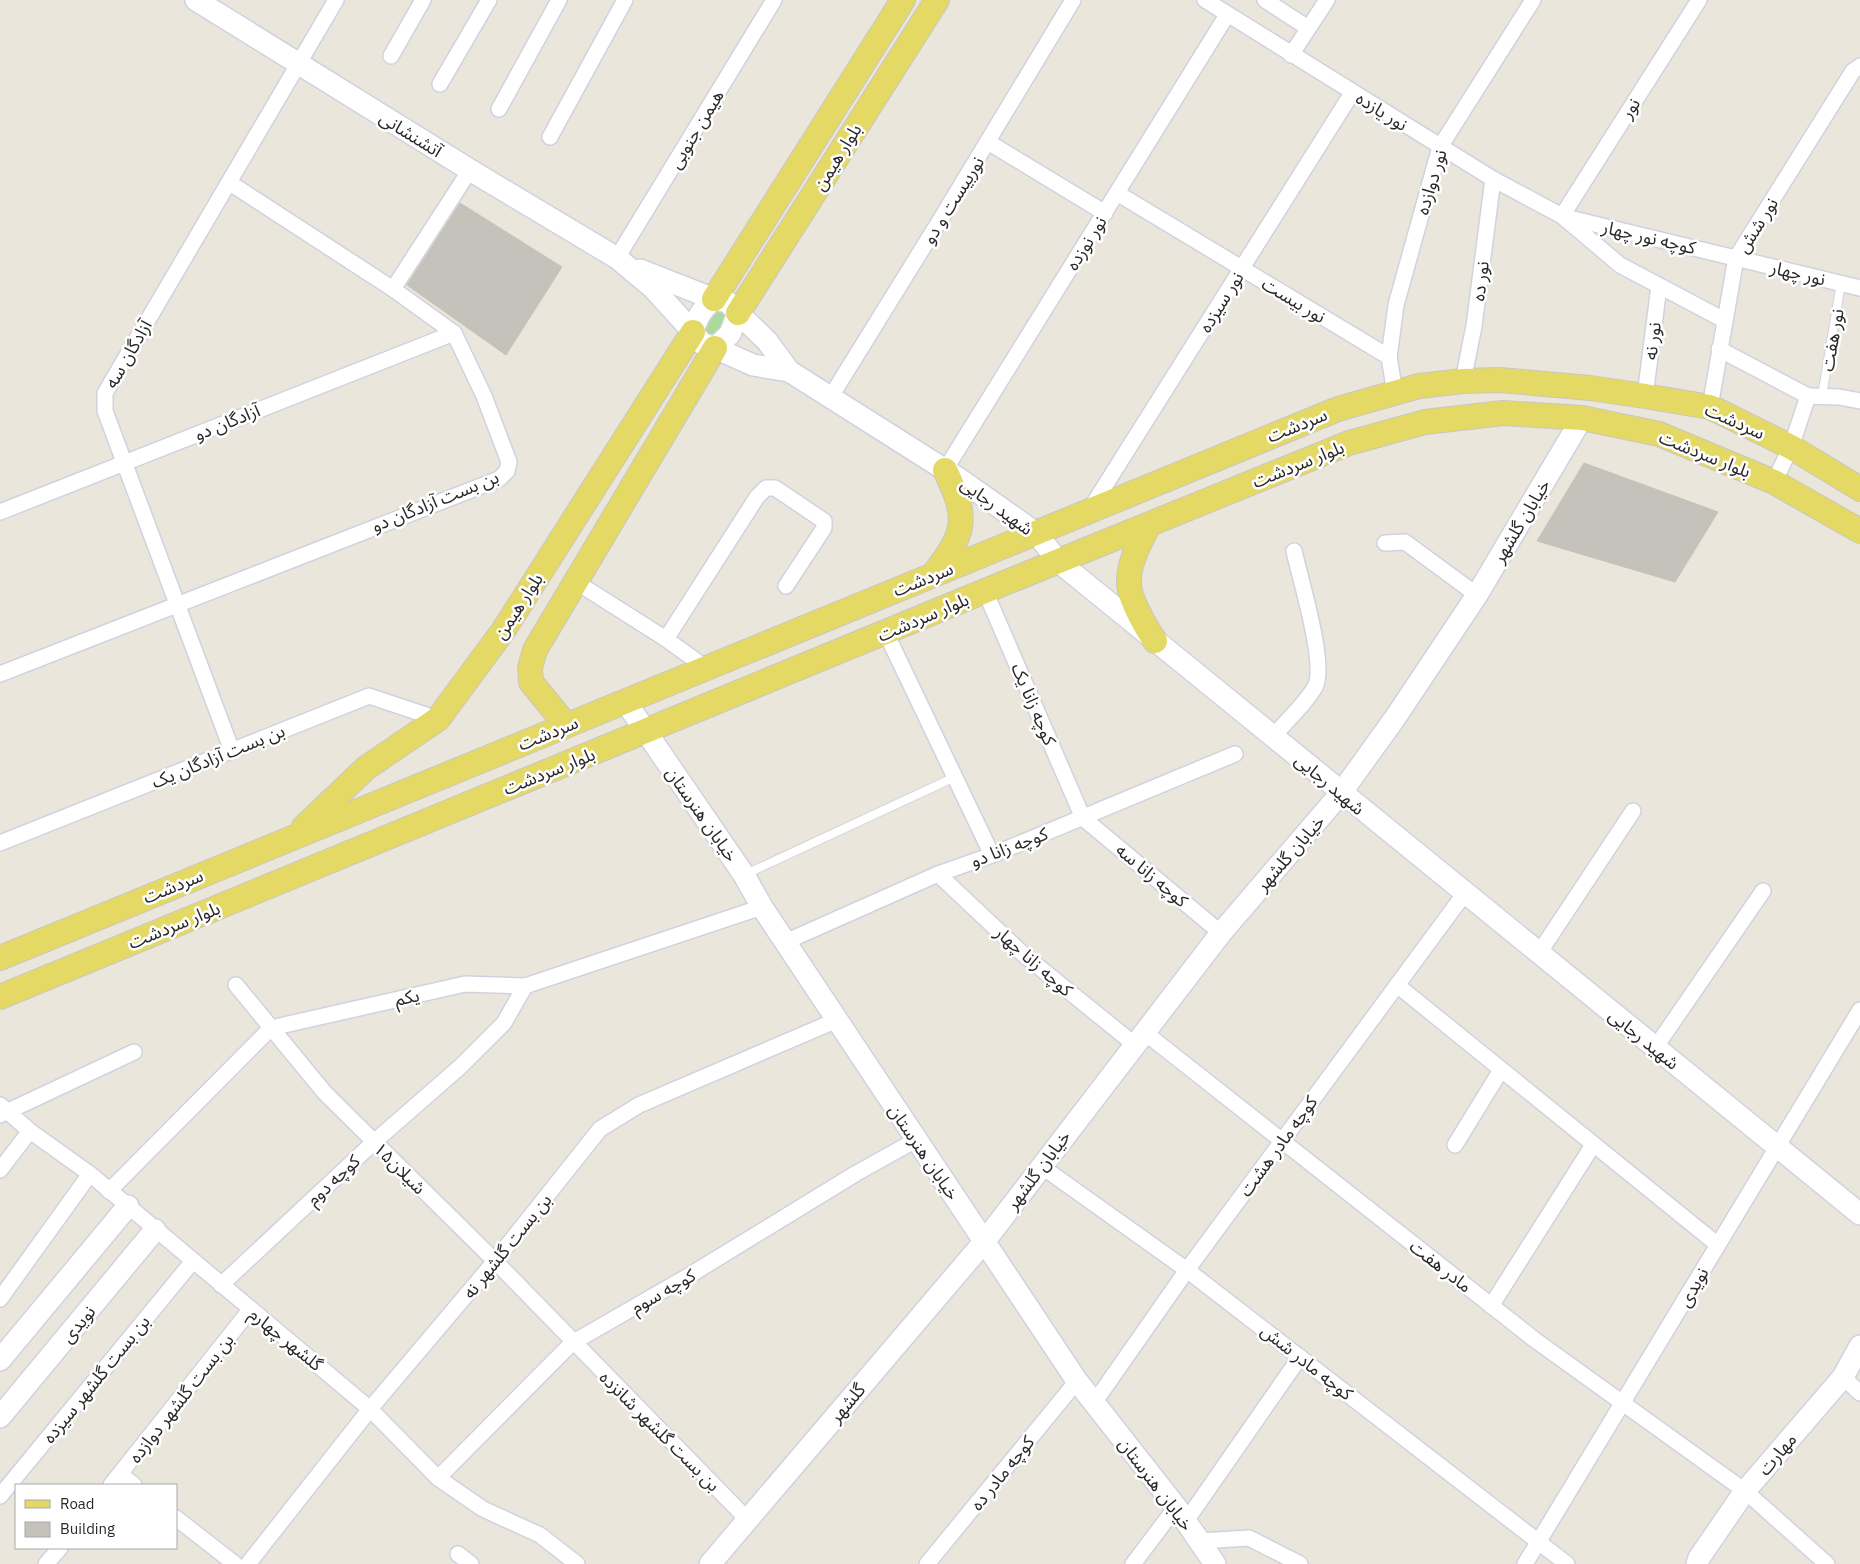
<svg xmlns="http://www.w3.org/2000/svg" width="1860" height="1564" viewBox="0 0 1860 1564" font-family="'IBM Plex Sans','Noto Sans Arabic',sans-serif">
<rect width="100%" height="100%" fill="#eae6db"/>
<polygon fill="#a9dc9c" points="721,307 731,315 719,338 705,337 703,322"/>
<g fill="#c5c2bb" stroke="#c5c2b5">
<polygon points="460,203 562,267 506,355 407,285"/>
<polygon points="1584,463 1718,512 1675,582 1537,541"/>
</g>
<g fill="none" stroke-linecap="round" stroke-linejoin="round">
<g stroke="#d1d2e0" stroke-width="10">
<g id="lane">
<polyline points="1822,396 1841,283"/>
<polyline points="746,874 955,777"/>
</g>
</g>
<g stroke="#d1d2e0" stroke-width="18">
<g id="street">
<polyline points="1205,0 1493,179 1562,216 1620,265 1724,320"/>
<polyline points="1265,0 1308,28"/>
<polyline points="1291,55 1327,0"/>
<polyline points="391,56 423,0"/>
<polyline points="440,84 489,0"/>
<polyline points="499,109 559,0"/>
<polyline points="550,137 625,0"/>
<polyline points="988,142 1105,213"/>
<polyline points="1117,193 1389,357 1395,393"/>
<polyline points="1562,216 1699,0"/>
<polyline points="1565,217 1860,288"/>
<polyline points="617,258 774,0"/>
<polyline points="393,289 470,170"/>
<polyline points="1719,349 1808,396"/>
<polyline points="1389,357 1396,305 1440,147 1533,0"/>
<polyline points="1463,381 1474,326 1493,179"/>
<polyline points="1645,396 1659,286"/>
<polyline points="830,398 942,217 1073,0"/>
<polyline points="1710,407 1736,258 1853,71 1860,66"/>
<polyline points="945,470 1227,15"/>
<polyline points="1774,482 1791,447 1808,396 1839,397 1860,401"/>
<polyline points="1089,511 1352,93"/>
<polyline points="0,512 454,333"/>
<polyline points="1385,543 1405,542 1477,595"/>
<polyline points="576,582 666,639 706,668"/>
<polyline points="985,591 1083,818 1221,933"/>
<polyline points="886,633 992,855"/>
<polyline points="666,639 757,497 766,488 775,488 824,521 824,528 786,586"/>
<polyline points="0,674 499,479 507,471 509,462 484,396 454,333 393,289 230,183"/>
<path d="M 1273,736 C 1286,722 1306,703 1315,687 C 1327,666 1300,578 1294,551"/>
<polyline points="232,751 105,411 105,393 336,0"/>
<polyline points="0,843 369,696 438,719"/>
<polyline points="938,874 1024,955 1134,1044"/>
<polyline points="785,942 938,874 992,855 1235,754"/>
<polyline points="1539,953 1633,811"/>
<polyline points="236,985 325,1093 495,1261 748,1520"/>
<polyline points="1397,985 1718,1245"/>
<polyline points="1144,1032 1535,1340 1745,1491 1827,1564"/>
<polyline points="1655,1048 1763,891"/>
<polyline points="0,1105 30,1131 90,1174 370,1409 438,1478 483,1509 540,1535 577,1564"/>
<polyline points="0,1115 134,1052"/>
<polyline points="1455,1145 1501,1070"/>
<polyline points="1041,1166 1187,1270 1567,1564"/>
<polyline points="0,1170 30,1131"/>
<polyline points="109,1191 271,1028 465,984 525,986 762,907"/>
<polyline points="221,1285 374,1142 461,1066 504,1023 525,986"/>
<polyline points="0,1299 90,1174"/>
<polyline points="1491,1306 1593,1145"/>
<polyline points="1843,1377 1860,1393"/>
<polyline points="1094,1403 1187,1270 1465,893"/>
<polyline points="120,1474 134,1485"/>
<polyline points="438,1478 572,1343 690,1275 855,1174 916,1140"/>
<polyline points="111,1485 250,1310"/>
<polyline points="0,1496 193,1261"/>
<polyline points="176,1518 235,1564"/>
<polyline points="1186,1521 1300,1357"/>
<polyline points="1200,1541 1249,1538 1300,1564"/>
<polyline points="458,1554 471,1564"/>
<polyline points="46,1564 60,1548"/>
<polyline points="248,1564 370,1409 495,1261 600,1129 639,1105 837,1020"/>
<polyline points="927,1564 1077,1381"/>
<polyline points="1133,1564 1176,1507"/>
<path d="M 1525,1564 C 1638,1380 1747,1194 1860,1010"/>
</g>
</g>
<g stroke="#d1d2e0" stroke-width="24">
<g id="secondary">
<polyline points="196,0 470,170 617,258 653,288 693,332"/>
<polyline points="640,270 714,299"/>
<path d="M 714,299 L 728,302 L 738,313 L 730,334 L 715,348 L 701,343 L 693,332 C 697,317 702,309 714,299 Z"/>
<polyline points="738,313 767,341 789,371 958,478 1036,533 1059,562 1860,1214"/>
<polyline points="715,348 753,365 789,371"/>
<polyline points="625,701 744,875 762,907 1077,1381 1176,1507 1215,1564"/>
<polyline points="0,1360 128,1206"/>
<polyline points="0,1417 155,1230"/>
<polyline points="710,1564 984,1242 1221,933 1341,793 1395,718 1477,595 1582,418"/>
<polyline points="1697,1564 1699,1558 1745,1491 1843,1377 1860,1346"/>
</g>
</g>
<g stroke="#c7c7c7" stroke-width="26">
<g id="primary">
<polyline points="714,299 903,0"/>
<polyline points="738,313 937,0"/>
<path d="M 1149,525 C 1140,542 1128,563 1129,584 C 1130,600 1146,627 1155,641"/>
<path d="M 933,575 C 966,532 969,519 945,470"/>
<polyline points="566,725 531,682 530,668 535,650 715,348"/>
<polyline points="304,827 366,768 438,719 503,631 693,332"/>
<polyline points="0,958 1338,409 1419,386 1463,381 1500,380 1590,388 1645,396 1710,407 1791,447 1860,489"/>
<polyline points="0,997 985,591 1349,443 1425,422 1503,413 1582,418 1659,434 1774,482 1860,531"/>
</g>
</g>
<use href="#lane" stroke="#fff" stroke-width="8"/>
<use href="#street" stroke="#fff" stroke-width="15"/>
<use href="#secondary" stroke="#fff" stroke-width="21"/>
<use href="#primary" stroke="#e5d966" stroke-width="24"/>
</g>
<g text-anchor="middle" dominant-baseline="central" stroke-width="5" stroke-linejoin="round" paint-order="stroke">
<g font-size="18" fill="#292929" stroke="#fff">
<text transform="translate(1630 108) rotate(-57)">نور</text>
<text transform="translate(1382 111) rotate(32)">نور یازده</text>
<text transform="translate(696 129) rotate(-59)">هیمن جنوبی</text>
<text transform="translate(411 134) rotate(32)">آتشنشانی</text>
<text transform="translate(837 157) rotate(-58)">بلوار هیمن</text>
<text transform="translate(1431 182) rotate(-73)">نور دوازده</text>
<text transform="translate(953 200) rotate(-58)">نوربیست و دو</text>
<text transform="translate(1757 225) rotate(-58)">نور شش</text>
<text transform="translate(1649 237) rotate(13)">کوچه نور چهار</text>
<text transform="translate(1086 243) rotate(-58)">نور نوزده</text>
<text transform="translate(1798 273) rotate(13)">نور چهار</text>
<text transform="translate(1480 281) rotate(-83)">نور ده</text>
<text transform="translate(1294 300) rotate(31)">نور بیست</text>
<text transform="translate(1221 302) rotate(-58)">نور سیزده</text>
<text transform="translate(1832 340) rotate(-80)">نور هفت</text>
<text transform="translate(1652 341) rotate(-83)">نور نه</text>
<text transform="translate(128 354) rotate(-60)">آزادگان سه</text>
<text transform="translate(1735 421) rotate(24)">سردشت</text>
<text transform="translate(227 422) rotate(-22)">آزادگان دو</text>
<text transform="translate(1297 425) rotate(-22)">سردشت</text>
<text transform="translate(1705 454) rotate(22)">بلوار سردشت</text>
<text transform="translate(1298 464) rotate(-22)">بلوار سردشت</text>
<text transform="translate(435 501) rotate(-22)">بن بست آزادگان دو</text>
<text transform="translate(997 506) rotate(36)">شهید رجایی</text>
<text transform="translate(1521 521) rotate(-59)">خیابان گلشهر</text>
<text transform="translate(923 579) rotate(-22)">سردشت</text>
<text transform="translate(518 606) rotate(-57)">بلوار هیمن</text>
<text transform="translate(923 617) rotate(-23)">بلوار سردشت</text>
<text transform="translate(1034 704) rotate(67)">کوچه زانا یک</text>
<text transform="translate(548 733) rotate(-22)">سردشت</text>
<text transform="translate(218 756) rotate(-22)">بن بست آزادگان یک</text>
<text transform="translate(549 771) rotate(-22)">بلوار سردشت</text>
<text transform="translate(1330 784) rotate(40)">شهید رجایی</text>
<text transform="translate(702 814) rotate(55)">خیابان هنرستان</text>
<text transform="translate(1009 847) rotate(-21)">کوچه زانا دو</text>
<text transform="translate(1290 853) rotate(-49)">خیابان گلشهر</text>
<text transform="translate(1152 875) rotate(40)">کوچه زانا سه</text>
<text transform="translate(173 886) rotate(-22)">سردشت</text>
<text transform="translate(174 925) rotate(-22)">بلوار سردشت</text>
<text transform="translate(1034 961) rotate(41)">کوچه زانا چهار</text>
<text transform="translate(407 997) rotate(-12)">یکم</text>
<text transform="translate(1644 1039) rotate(39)">شهید رجایی</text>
<text transform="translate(1278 1146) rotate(-54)">کوچه مادر هشت</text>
<text transform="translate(924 1152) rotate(56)">خیابان هنرستان</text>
<text transform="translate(400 1168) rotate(45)">شیلان۱۵</text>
<text transform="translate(1038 1170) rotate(-53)">خیابان گلشهر</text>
<text transform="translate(333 1180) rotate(-43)">کوچه دوم</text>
<text transform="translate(507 1246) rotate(-51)">بن بست گلشهر نه</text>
<text transform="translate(1441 1266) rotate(38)">مادر هفت</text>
<text transform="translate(1693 1287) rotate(-60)">نویدی</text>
<text transform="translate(663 1291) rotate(-30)">کوچه سوم</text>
<text transform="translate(78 1324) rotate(-50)">نویدی</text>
<text transform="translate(286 1339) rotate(39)">گلشهر چهارم</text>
<text transform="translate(1307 1362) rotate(38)">کوچه مادر شش</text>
<text transform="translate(96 1379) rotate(-51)">بن بست گلشهر سیزده</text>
<text transform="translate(181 1398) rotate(-52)">بن بست گلشهر دوازده</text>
<text transform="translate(847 1403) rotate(-50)">گلشهر</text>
<text transform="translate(660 1431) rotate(45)">بن بست گلشهر شانزده</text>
<text transform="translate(1777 1454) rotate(-50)">مهارت</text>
<text transform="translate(1002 1473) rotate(-51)">کوچه مادر ده</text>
<text transform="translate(1156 1484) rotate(53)">خیابان هنرستان</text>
</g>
</g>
<rect x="15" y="1484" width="162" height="65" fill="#ffffff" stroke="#a9a9a9"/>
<rect x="25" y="1500" width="25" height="8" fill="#e5d966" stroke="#a9a9a9"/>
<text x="60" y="1509" font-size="15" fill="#292929">Road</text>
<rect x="25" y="1522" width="25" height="15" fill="#c5c2bb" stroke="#a9a9a9"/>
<text x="60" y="1534" font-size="15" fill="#292929">Building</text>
</svg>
